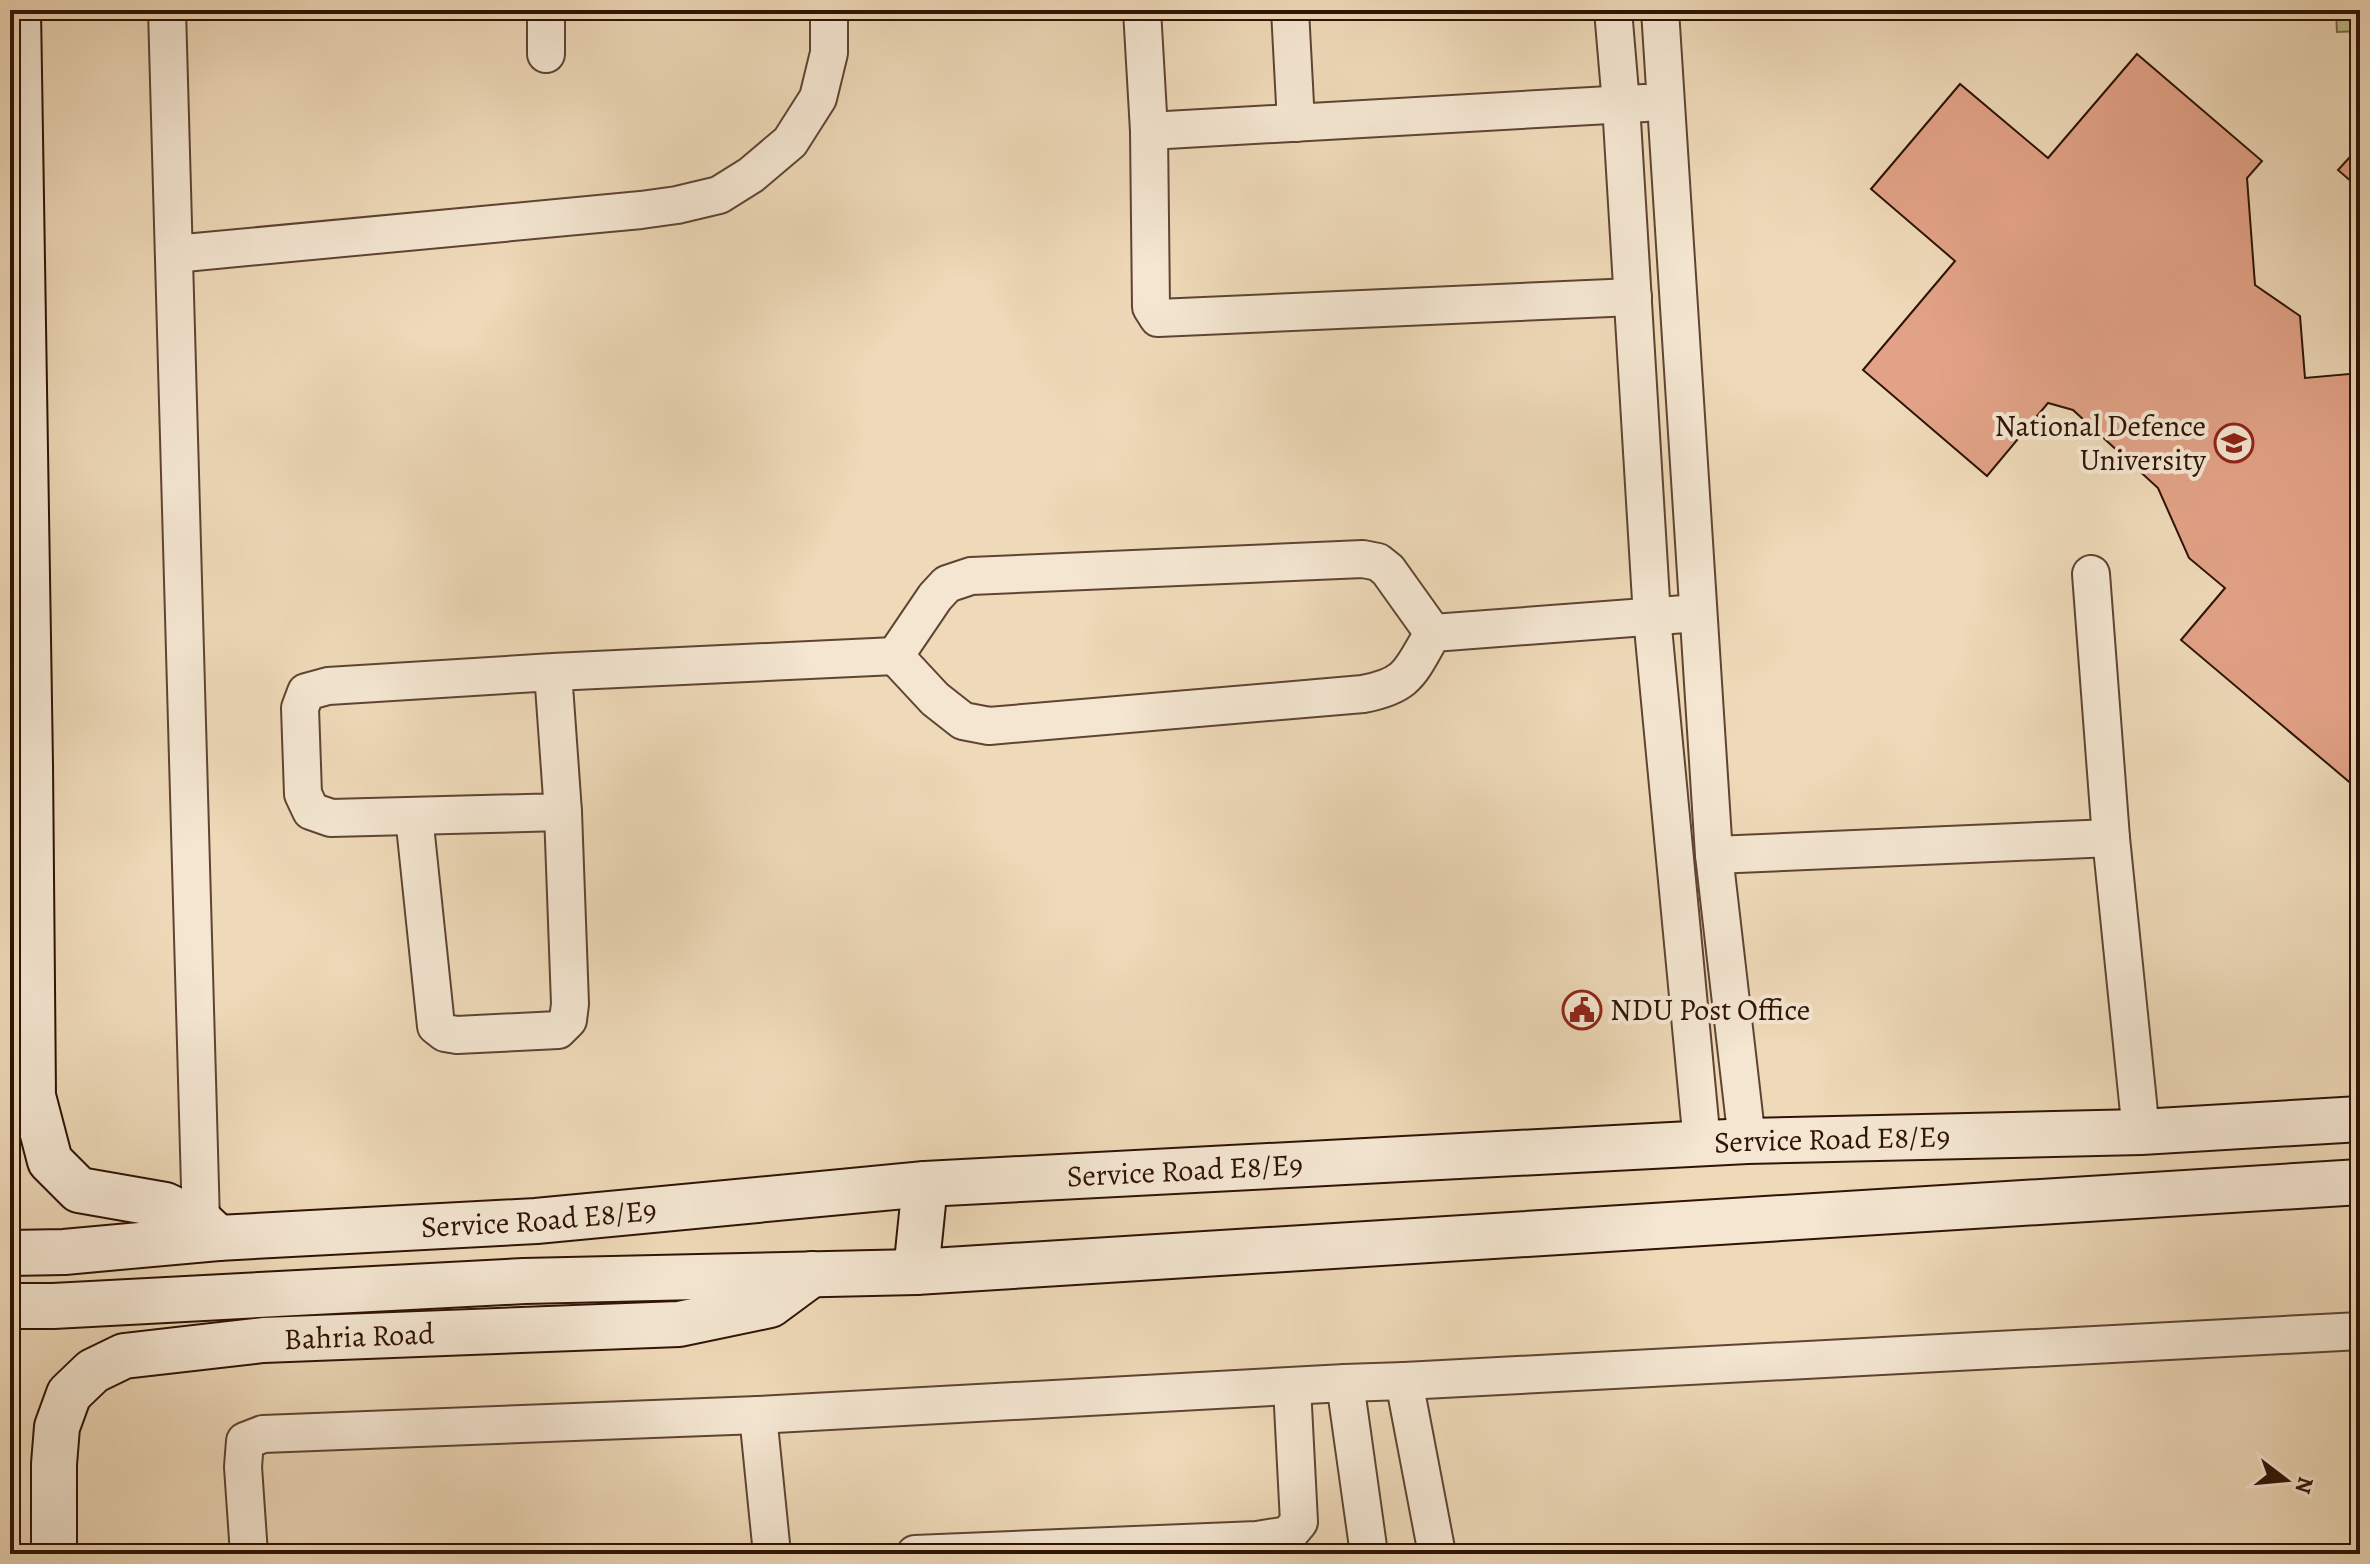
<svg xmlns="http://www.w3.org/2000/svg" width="2370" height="1564" viewBox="0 0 2370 1564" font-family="Alegreya,serif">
<rect width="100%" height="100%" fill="#eed9b8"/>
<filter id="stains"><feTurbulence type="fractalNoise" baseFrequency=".0025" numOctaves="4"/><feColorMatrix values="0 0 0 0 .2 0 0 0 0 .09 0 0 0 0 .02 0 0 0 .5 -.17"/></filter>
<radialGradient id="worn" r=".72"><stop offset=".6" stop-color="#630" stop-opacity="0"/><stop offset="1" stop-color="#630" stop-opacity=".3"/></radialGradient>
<polygon fill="#bcbe8c" stroke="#766848" stroke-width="2" points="2336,10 2360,10 2360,31 2337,32"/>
<g fill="#e2a287" stroke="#2f1305" stroke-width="2">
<polygon points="2137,54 2262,161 2247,178 2255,285 2300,316 2305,378 2360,373 2360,791 2181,640 2225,588 2189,558 2158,488 2073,410 2048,403 1987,476 1863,370 1955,261 1871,189 1960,84 2048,158"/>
<polygon points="2360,146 2360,189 2338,170"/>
</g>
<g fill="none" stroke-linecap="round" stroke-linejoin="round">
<g stroke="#5f4432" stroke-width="40">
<g id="street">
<polyline points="167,10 201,1222"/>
<polyline points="546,10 546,54"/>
<polyline points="1142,10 1149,131 1645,103"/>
<polyline points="1290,10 1296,123"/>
<polyline points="1613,10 1621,104 1652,617 1702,1143"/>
<polyline points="1660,10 1714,855 1747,1141"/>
<polyline points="1149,131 1151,307 1158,318 1633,297"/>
<polyline points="174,254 641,210 677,205 719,195 751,175 790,142 818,98 829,53 829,10"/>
<polyline points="2091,574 2111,838 2141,1132"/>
<path d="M 1433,633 C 1410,671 1410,685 1363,694 L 989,726 L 963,721 L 935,699 L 895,656 L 935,597 L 947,584 L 971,576 L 1363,559 L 1378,562 L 1388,570 L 1433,633 L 1698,613"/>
<polyline points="553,672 563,812 331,818 311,811 303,794 300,708 306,692 328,686 553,672 895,656"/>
<polyline points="414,816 436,1026 445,1033 457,1035 558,1030 568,1020 570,1004 563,812"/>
<polyline points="1714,855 2111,838"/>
<polyline points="1404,1381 1437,1554"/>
<polyline points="1345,1383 1369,1554"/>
<polyline points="758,1415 772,1554"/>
<polyline points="249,1554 243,1467 245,1441 263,1434 758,1415 1345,1383 1404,1381 2360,1331"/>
<polyline points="915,1554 1257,1540 1288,1535 1299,1522 1292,1387"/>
</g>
</g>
<g stroke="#2f1305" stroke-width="48">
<g id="secondary">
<polyline points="18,10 30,765 33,1096 50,1161 79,1190 165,1205 201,1222 218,1238"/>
<path id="s1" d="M 10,1253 L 64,1252 L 218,1238 L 536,1221 L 925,1184 L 1747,1141 L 2141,1132 L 2360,1119"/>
<polyline points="916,1272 925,1184"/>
<polyline points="10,1306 53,1306 524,1281 916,1272 2360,1182"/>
<path id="s2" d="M 54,1554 L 54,1464 L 57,1427 L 69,1394 L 93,1371 L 124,1356 L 263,1340 L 679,1324 L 770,1305 L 812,1274"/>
</g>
</g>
<use href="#street" stroke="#f4e6d1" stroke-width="36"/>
<use href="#secondary" stroke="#f4e6d1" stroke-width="44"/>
</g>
<defs>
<g id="university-ring" transform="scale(2)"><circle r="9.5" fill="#f4e6d1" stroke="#8f2418" stroke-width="1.5"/><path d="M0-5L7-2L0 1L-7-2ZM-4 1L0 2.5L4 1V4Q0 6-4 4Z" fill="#8f2418"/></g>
<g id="civic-ring" transform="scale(2)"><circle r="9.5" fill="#f4e6d1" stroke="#8f2418" stroke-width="1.5"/><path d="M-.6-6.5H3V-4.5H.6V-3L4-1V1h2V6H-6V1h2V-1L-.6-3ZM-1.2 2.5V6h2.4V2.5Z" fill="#8f2418"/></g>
</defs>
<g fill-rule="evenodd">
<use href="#university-ring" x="2234" y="443"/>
<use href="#civic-ring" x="1582" y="1010"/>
</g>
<g text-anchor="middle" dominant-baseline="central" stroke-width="8" stroke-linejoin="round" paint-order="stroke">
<g font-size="30" fill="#2f1305" stroke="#f4e6d1" text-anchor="end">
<text x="2206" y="426">National Defence<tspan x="2206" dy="34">University</tspan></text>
<text x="1610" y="1010" text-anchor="start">NDU Post Office</text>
</g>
<g font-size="30" fill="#2f1305" stroke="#f4e6d1">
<text stroke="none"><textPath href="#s1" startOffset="1826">Service Road E8/E9</textPath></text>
<text stroke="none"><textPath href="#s1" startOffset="1178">Service Road E8/E9</textPath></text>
<text stroke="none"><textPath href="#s1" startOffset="530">Service Road E8/E9</textPath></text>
<text stroke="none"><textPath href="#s2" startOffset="466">Bahria Road</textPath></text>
</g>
</g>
<rect width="2370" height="1564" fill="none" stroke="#eed9b8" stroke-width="40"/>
<rect x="12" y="12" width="2346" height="1540" fill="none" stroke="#2f1305" stroke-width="4"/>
<rect x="20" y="20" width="2330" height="1524" fill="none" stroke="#2f1305" stroke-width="2"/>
<g transform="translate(2286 1480) rotate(106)" stroke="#f4e6d1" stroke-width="6" paint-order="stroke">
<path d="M0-6L14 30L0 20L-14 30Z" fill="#2f1305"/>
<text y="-12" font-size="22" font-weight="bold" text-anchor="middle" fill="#2f1305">N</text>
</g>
<rect width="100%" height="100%" filter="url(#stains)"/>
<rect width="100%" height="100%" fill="url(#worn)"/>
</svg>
